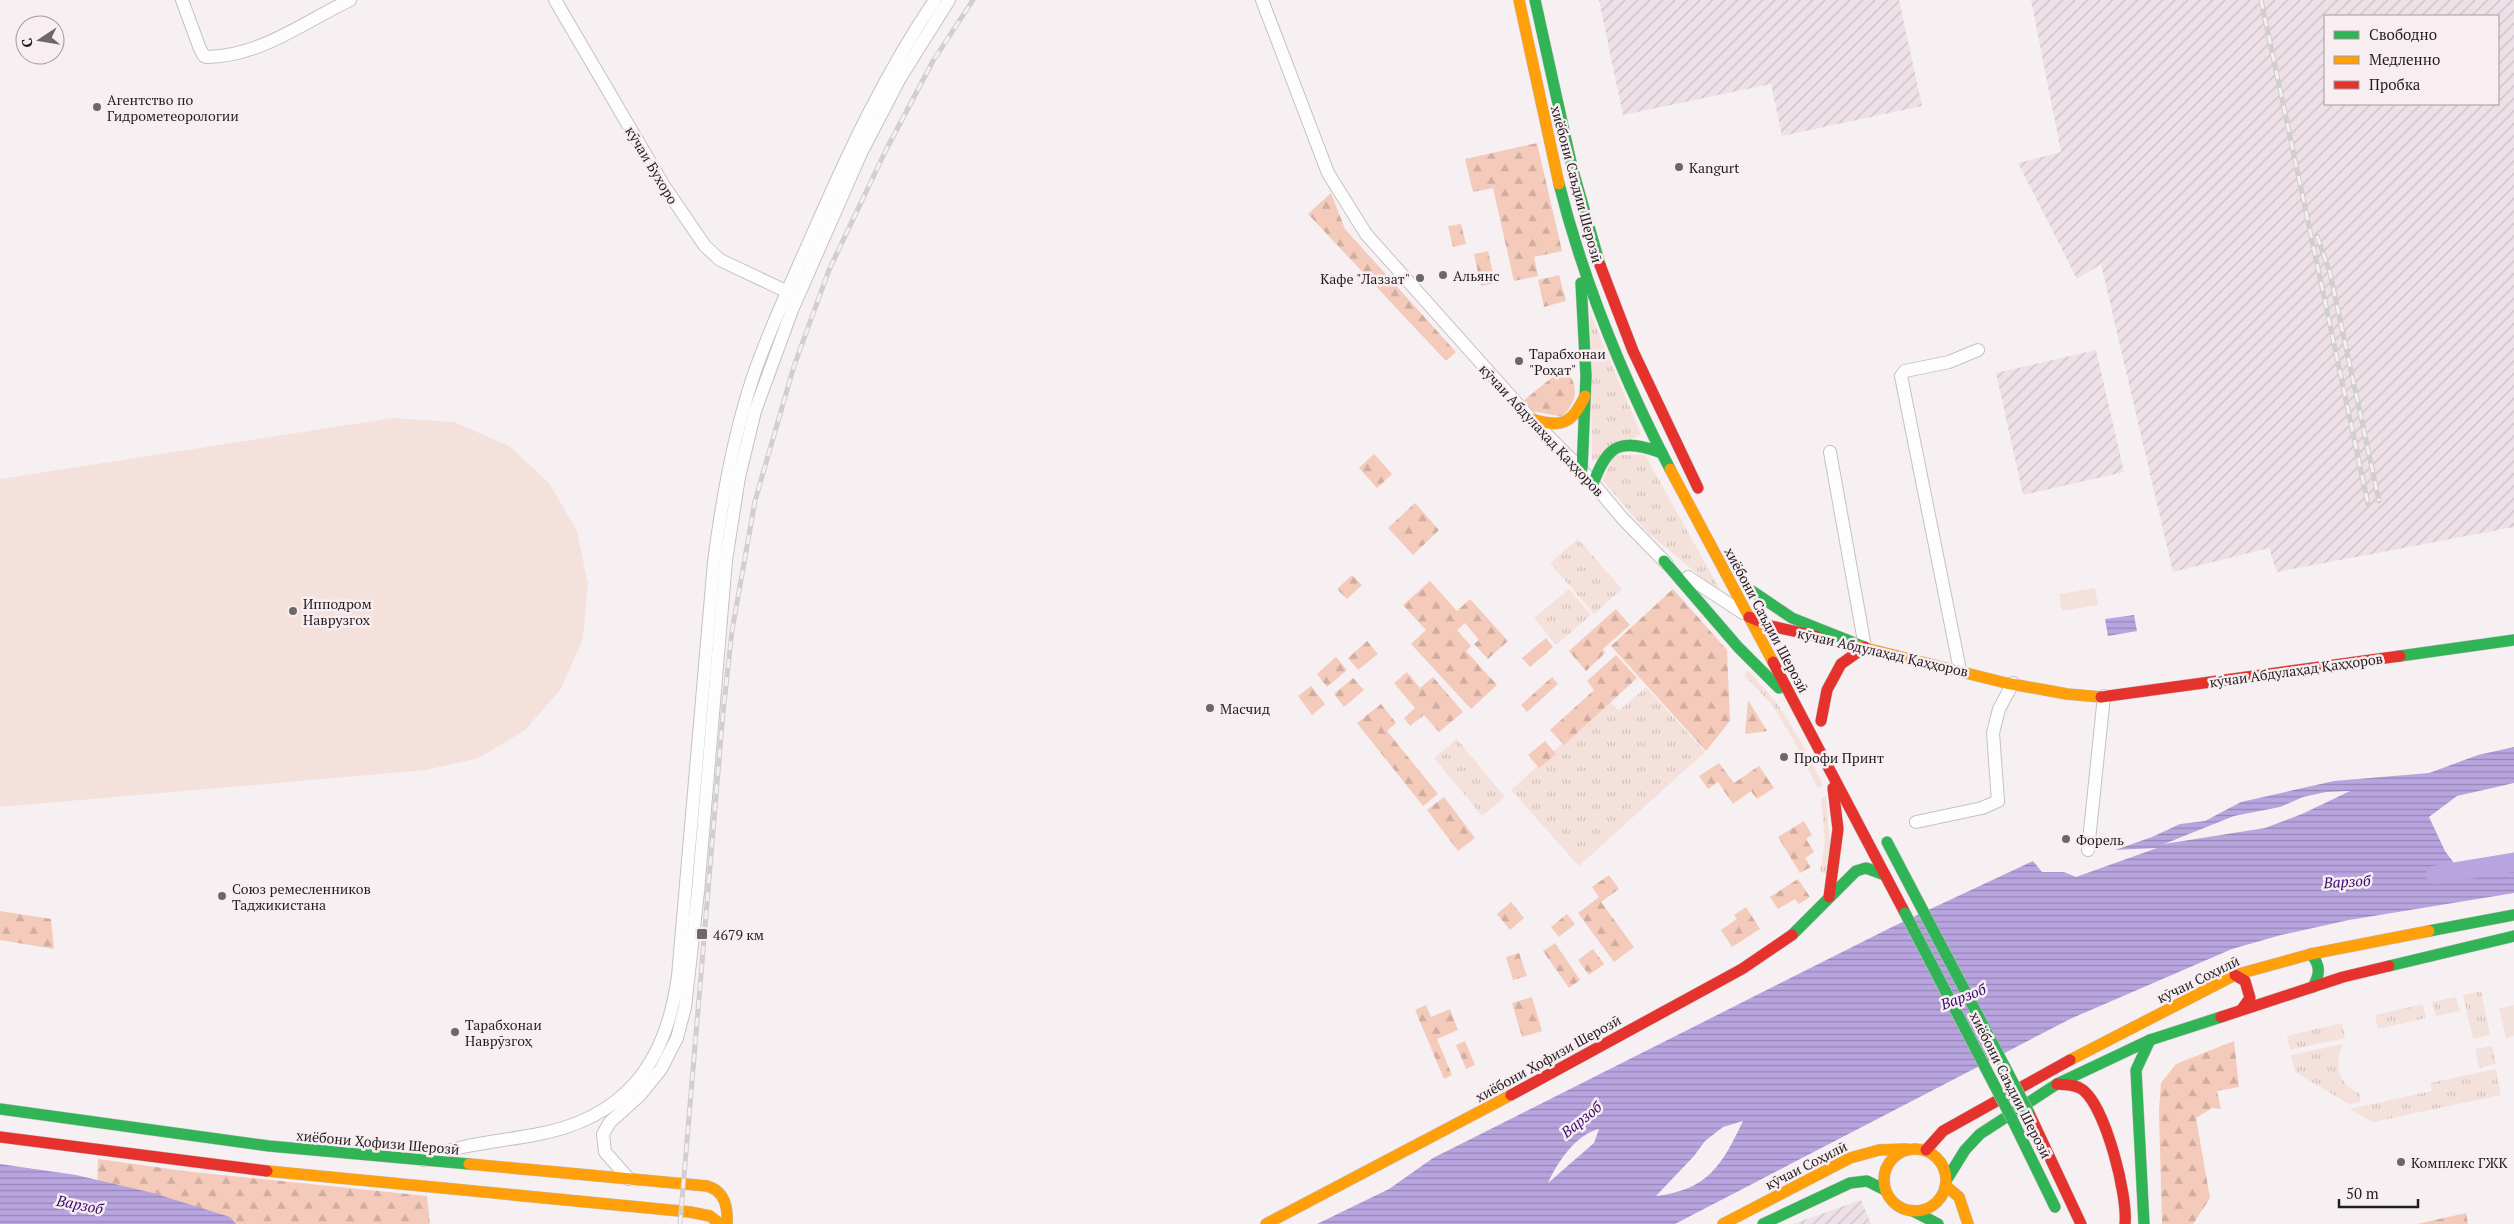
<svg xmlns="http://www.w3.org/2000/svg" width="2514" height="1224" viewBox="0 0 2514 1224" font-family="'PT Serif',serif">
<defs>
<pattern id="industrial-furrows" width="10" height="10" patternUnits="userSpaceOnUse" patternTransform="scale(1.25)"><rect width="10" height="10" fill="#ede0e6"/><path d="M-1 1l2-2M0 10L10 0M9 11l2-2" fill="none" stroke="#cbc0c5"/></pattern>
<pattern id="grass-tufts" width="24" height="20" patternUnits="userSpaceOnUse" patternTransform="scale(1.25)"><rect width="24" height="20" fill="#f5e1db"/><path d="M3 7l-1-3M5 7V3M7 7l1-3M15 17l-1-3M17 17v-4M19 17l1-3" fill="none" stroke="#d2c1bc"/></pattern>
<pattern id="forest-firs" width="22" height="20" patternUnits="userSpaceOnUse" patternTransform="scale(1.25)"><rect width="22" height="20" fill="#f4caba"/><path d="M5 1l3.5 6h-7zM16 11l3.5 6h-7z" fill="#d1ada0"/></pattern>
<pattern id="water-rules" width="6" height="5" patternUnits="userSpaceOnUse" patternTransform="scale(1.25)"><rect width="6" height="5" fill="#b8a4df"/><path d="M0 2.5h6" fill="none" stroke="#9585b4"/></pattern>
</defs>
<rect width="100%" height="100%" fill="#f6f0f3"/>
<g fill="url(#industrial-furrows)" fill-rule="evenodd">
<polygon points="1599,0 1899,0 1922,106 1782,136 1771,84 1623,115"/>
<path d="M 2031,0 L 2514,0 L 2514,527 L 2277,572 L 2269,548 L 2173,572 L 2101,264 L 2077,279 L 2018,163 L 2061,152 ZM 2498,16 L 2498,104 L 2325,104 L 2325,16 Z"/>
<polygon points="2096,350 2124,472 2023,495 1996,373"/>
<polygon points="1861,1200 1871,1224 1793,1224"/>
</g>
<g fill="url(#grass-tufts)">
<polygon points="1590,313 1641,434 1592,462"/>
<polygon points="1613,455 1645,455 1723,595 1648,533 1603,481"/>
<polygon points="1578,539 1622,589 1594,614 1550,563"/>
<polygon points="1569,589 1591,615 1556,645 1534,618"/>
<polygon points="1748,670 1777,703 1802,743 1823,785 1818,789 1797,746 1773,706 1744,675"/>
<polygon points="1646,687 1705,752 1579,866 1511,790 1609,701 1619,711"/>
<polygon points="1457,739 1505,797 1482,816 1434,758"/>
<polygon points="1826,796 1830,844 1826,874 1820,872 1825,843 1821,798"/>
<polygon points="2481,991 2490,1035 2473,1039 2463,995"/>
<polygon points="2456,997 2460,1011 2436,1016 2432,1002"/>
<polygon points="2423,1004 2426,1018 2378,1029 2375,1015"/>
<polygon points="2342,1023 2345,1038 2290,1050 2287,1036"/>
<path d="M 2343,1044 C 2334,1063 2337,1084 2359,1093 L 2361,1102 L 2349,1104 L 2295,1072 L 2291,1055 Z"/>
<polygon points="2492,1046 2496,1064 2479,1068 2475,1049"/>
<polygon points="2496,1069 2501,1095 2373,1122 2349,1109 2432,1091 2430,1083"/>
</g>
<g fill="url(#forest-firs)">
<polygon points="1537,143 1562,251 1534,257 1538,276 1514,281 1493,188 1473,192 1465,159"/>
<polygon points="1331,193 1345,229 1456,352 1446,361 1308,214"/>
<polygon points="1461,224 1466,244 1453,247 1448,226"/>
<polygon points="1488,251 1495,283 1481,286 1474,254"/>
<polygon points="1559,275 1566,301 1544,307 1538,280"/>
<path d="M 1566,366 C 1578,390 1579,396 1563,417 L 1532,411 L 1523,401 Z"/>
<polygon points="1374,454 1392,474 1377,488 1359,468"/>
<polygon points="1415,503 1439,530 1413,555 1388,528"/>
<polygon points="1352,575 1362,585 1347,599 1337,589"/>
<polygon points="1430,581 1457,611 1470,599 1508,641 1488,659 1474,644 1479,640 1465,623 1457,630 1471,646 1466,651 1497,685 1471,709 1411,644 1426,630 1403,605"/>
<polygon points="1673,589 1727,650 1730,721 1706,751 1611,646"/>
<polygon points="1616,609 1630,625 1603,649 1605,653 1586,671 1569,651"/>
<polygon points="1546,638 1553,647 1530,667 1522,658"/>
<polygon points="1367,641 1378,654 1358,670 1348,658"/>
<polygon points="1616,655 1637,678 1564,745 1550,730 1594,690 1587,681"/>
<polygon points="1336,657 1347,670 1327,687 1317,674"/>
<polygon points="1407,672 1420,688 1433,677 1463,712 1439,732 1424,715 1410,726 1404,718 1415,708 1394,683"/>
<polygon points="1552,677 1558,684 1527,712 1521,705"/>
<polygon points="1353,678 1364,690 1344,707 1334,694"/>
<polygon points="1311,686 1325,704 1312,715 1298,696"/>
<polygon points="1748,700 1767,731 1745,734"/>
<polygon points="1381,704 1396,723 1387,731 1438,794 1423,806 1357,723"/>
<polygon points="1545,741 1556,754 1539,768 1528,755"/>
<polygon points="1719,763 1734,783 1759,766 1774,788 1757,799 1751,791 1733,804 1718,782 1708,789 1699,776"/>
<polygon points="1444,797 1475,838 1458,851 1427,810"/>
<polygon points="1804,821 1812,835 1806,839 1814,852 1805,858 1811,867 1800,873 1778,837"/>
<polygon points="1609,875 1619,889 1601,902 1634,947 1614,962 1578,913 1599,897 1592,887"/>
<polygon points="1798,879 1810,897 1799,904 1795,899 1778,909 1770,897"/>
<polygon points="1511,902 1524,918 1510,930 1497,914"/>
<polygon points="1746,907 1760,929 1732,947 1721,930 1737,919 1734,915"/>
<polygon points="0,911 51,919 54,949 0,940"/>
<polygon points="1567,914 1575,924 1559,937 1551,927"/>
<polygon points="1555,943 1580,980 1569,988 1543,951"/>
<polygon points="1593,949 1604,964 1589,975 1578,960"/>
<polygon points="1519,953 1527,976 1513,980 1506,957"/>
<polygon points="1532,997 1542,1031 1522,1037 1512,1003"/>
<polygon points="1426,1005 1431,1017 1450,1009 1458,1030 1437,1039 1452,1075 1444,1079 1415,1010"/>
<polygon points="1465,1041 1475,1065 1466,1069 1456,1045"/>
<polygon points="2234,1041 2239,1087 2217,1091 2221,1109 2212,1108 2196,1118 2210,1198 2193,1224 2162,1224 2159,1110 2161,1083 2176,1064"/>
<polygon points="98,1159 184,1171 427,1196 430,1224 224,1224 97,1187"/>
<polygon points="2466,1213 2468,1224 2417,1224"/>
</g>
<g fill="#f5e1db">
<polygon points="393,418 454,422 509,446 549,483 577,531 588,584 583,638 561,689 525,730 479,758 426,770 0,807 0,479"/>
<polygon points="2095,588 2098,605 2062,611 2059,594"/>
<polygon points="2514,1005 2514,1036 2506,1038 2499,1008"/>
</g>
<g fill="url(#water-rules)" fill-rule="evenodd">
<polygon points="2134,615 2137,631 2108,636 2105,619"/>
<path d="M 2514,747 L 2514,783 L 2457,796 L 2429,817 L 2445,851 L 2466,879 L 2514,862 L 2514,893 L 2349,920 L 2281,935 L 2232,949 L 2070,1019 L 1675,1224 L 1317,1224 L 1389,1189 L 1433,1158 L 1892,927 L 2033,861 L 2042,872 L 2064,872 L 2076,877 L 2157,848 L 2115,850 L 2152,837 L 2180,824 L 2205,821 L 2241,802 L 2334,781 L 2429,773 L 2478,755 ZM 2350,791 L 2302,814 L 2265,828 L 2164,844 L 2234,816 L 2280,807 L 2303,797 L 2326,792 ZM 1743,1121 C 1722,1165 1708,1190 1656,1196 L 1694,1156 L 1705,1141 L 1723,1127 ZM 1599,1129 L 1594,1143 L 1548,1183 C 1557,1163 1576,1134 1599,1129 Z"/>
<polygon points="0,1164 76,1175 153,1193 230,1217 236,1224 0,1224"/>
</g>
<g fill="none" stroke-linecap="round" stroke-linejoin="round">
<polyline stroke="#b8a4df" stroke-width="19" points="2435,875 2514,862"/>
<g stroke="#c5c1c3" stroke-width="14">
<g id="street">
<path d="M 182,0 L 200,49 L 204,56 L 207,57 C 261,56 304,22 350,0"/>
<polyline points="555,0 664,186 705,246 720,260 788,292"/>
<polyline points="1262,0 1328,173 1366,234 1531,419 1582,470 1623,519 1667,564"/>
<polyline points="1830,452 1865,647"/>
<polyline points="1688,577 1743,613"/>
<polyline points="1960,670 1901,376 1905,371 1949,362 1978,350"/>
<polyline points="1916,822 1982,808 1998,801 1993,733 1999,709 2013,683"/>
<polyline points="2088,850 2104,696"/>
<path d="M 423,1160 C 458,1144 496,1142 534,1135 C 625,1119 666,1064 678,976 L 714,562 C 722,499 733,437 753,377 C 770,327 793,279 814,231 C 849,151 886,72 935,0"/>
<polyline points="629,1179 605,1152 603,1134 610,1122 640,1095 661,1069 677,1038 685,1007 698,892 726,560 739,477 755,411 792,310 861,153 900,78 949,0"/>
</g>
</g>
<g stroke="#c5c1c3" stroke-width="12">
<g id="fast">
<polyline points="1535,0 1572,167 1600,265"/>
<path d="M 1559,184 C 1584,283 1623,378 1670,469"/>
<polyline points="1581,283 1586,376 1582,470"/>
<path d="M 1593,484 C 1608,443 1621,438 1662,453"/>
<polyline points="1664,561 1738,647 1779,688"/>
<polyline points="1752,591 1792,618 1865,647"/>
<polyline points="2400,656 2514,640"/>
<polyline points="1887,842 1920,905"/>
<polyline points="2429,931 2514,915"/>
<polyline points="1792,935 1856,871 1866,868 1885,875"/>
<path d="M 2311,954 C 2321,966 2320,974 2313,987"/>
<polyline points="2389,966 2514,936"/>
<polyline points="0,1109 269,1146 469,1164"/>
<polyline points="2012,1119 2055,1207"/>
<polyline points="1947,1179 1965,1150 1980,1134 2057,1084 2150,1040 2221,1017"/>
<polyline points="1913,1211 1938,1224"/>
<polyline points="1763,1224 1850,1183 1867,1181 1885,1190"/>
<polyline points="2144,1224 2136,1070 2150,1040"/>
</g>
</g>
<g stroke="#c5c1c3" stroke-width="12">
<g id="slow">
<polyline points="1519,0 1559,184"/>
<path d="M 1531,419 C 1562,428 1571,425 1585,396"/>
<polyline points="1670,469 1773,662"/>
<polyline points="1853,645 2006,683 2067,694 2101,697"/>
<polyline points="2070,1060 2235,975 2311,954 2429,931"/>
<circle cx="1915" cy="1180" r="31"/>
<path d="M 469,1164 L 707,1186 C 725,1191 728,1207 727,1224"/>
<polyline points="267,1171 690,1212 710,1216 720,1224"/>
<polyline points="1946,1186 1959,1197 1968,1224"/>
<polyline points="1266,1224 1511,1095"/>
<polyline points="1723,1224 1850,1158 1879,1150 1906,1149"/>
</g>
</g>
<g stroke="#c5c1c3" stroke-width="12">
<g id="jam">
<polyline points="1600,265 1633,351 1698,488"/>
<polyline points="1749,617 1771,626 1816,636"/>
<polyline points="1773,662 1905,913"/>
<polyline points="2101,697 2400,656"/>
<polyline points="1821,721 1827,690 1841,664 1865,647"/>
<polyline points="1829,897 1838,829 1833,788"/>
<polyline points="2235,975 2245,981 2250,998 2242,1009"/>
<polyline points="2221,1017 2343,977 2389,966"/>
<path d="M 2057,1084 C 2066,1085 2076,1084 2083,1090 C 2106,1108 2128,1196 2125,1224"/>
<polyline points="1511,1095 1742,969 1792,935"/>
<polyline points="2028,1111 2081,1224"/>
<polyline points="0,1137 267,1171"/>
<polyline points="1926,1150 1943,1131 2070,1060"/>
</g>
</g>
<use href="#street" stroke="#fefdfd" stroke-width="12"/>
<use href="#fast" stroke="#30b455" stroke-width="11"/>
<use href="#slow" stroke="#ff9f0a" stroke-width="11"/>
<use href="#jam" stroke="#e5322d" stroke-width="11"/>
<g stroke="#d0cece" stroke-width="5">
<g id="rail">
<polyline points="2261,0 2368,504"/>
<polyline points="2317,236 2330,273 2379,501"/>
<polyline points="680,1224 723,713 732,631 755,501 794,366 829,270 885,152 933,61 973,0"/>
</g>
</g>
<use href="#rail" stroke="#f8eef2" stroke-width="3" stroke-dasharray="9" stroke-linecap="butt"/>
<g stroke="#c5c1c3" stroke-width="12" stroke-linecap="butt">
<g id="fast-bridge">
<polyline points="1920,905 2028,1111"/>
<polyline points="1905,913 2012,1119"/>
</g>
</g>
<use href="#fast-bridge" stroke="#30b455" stroke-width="11"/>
</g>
<g fill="#6c686a" stroke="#f8eef2" stroke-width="2">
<circle cx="97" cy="107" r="5"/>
<circle cx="1679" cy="167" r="5"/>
<circle cx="1443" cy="275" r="5"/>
<circle cx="1420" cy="278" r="5"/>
<circle cx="1519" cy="361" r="5"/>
<circle cx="293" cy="611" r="5"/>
<circle cx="1210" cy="708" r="5"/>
<circle cx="1784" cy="757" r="5"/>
<circle cx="2066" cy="839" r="5"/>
<circle cx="222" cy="896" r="5"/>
<rect x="696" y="928" width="12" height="12" rx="2.5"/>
<circle cx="455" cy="1032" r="5"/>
<circle cx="2401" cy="1162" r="5"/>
</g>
<g text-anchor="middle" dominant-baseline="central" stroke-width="5" stroke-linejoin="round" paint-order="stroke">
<g font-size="14" fill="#221e20" stroke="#f8eef2" text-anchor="start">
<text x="107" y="99">Агентство по<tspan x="107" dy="16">Гидрометеорологии</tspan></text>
<text x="1689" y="167">Kangurt</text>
<text x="1453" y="275">Альянс</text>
<text x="1410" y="278" text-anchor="end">Кафе "Лаззат"</text>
<text x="1529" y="353">Тарабхонаи<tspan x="1529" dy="16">"Роҳат"</tspan></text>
<text x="303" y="603">Ипподром<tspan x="303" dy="16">Наврузгох</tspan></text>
<text x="1220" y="708">Масчид</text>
<text x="1794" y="757">Профи Принт</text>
<text x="2076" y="839">Форель</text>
<text x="232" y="888">Союз ремесленников<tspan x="232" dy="16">Таджикистана</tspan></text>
<text x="713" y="934">4679 км</text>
<text x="465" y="1024">Тарабхонаи<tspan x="465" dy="16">Наврӯзгоҳ</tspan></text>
<text x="2411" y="1162">Комплекс ГЖК</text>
</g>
<g font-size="14" fill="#221e20" stroke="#f8eef2">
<text transform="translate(652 165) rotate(59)">кӯчаи Бухоро</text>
<text transform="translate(1577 184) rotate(75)">хиёбони Саъдии Шерозӣ</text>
<text transform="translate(1542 430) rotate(47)">кӯчаи Абдулаҳад Қаҳҳоров</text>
<text transform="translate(1767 620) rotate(62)">хиёбони Саъдии Шерозӣ</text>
<text transform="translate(1883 652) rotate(13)">кӯчаи Абдулаҳад Қаҳҳоров</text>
<text transform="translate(2296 670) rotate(-8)">кӯчаи Абдулаҳад Қаҳҳоров</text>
<text transform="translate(2198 979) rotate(-26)">кӯчаи Соҳилӣ</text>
<text transform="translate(1548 1058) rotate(-29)">хиёбони Ҳофизи Шерозӣ</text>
<text transform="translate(2011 1085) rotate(63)">хиёбони Саъдии Шерозӣ</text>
<text transform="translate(378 1142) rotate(5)">хиёбони Ҳофизи Шерозӣ</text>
<text transform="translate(1806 1165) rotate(-27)">кӯчаи Соҳилӣ</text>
</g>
<g font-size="15" font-style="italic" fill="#39096d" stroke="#f8eef2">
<text transform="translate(2347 881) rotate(-3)">Варзоб</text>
<text transform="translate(1963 996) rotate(-21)">Варзоб</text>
<text transform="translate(1581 1119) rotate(-39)">Варзоб</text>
<text transform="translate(80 1204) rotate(11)">Варзоб</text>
</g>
</g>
<rect x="2324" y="15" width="175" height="90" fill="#f8eef2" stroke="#a29b9e"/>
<rect x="2334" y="31" width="25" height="8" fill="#30b455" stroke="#a29b9e"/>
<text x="2369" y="40" font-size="15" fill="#221e20">Свободно</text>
<rect x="2334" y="56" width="25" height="8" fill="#ff9f0a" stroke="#a29b9e"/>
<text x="2369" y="65" font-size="15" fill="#221e20">Медленно</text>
<rect x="2334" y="81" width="25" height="8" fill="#e5322d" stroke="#a29b9e"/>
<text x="2369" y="90" font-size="15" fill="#221e20">Пробка</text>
<g transform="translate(40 40) rotate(258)"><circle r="24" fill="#f8eef2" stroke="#a29b9e"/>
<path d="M0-4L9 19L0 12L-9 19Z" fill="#6c686a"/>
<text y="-8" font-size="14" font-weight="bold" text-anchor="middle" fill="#221e20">С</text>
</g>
<path d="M2339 1199v8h79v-8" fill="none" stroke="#221e20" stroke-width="2.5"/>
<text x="2346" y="1199" font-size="15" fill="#221e20" stroke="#f8eef2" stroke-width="4" paint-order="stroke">50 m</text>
</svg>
